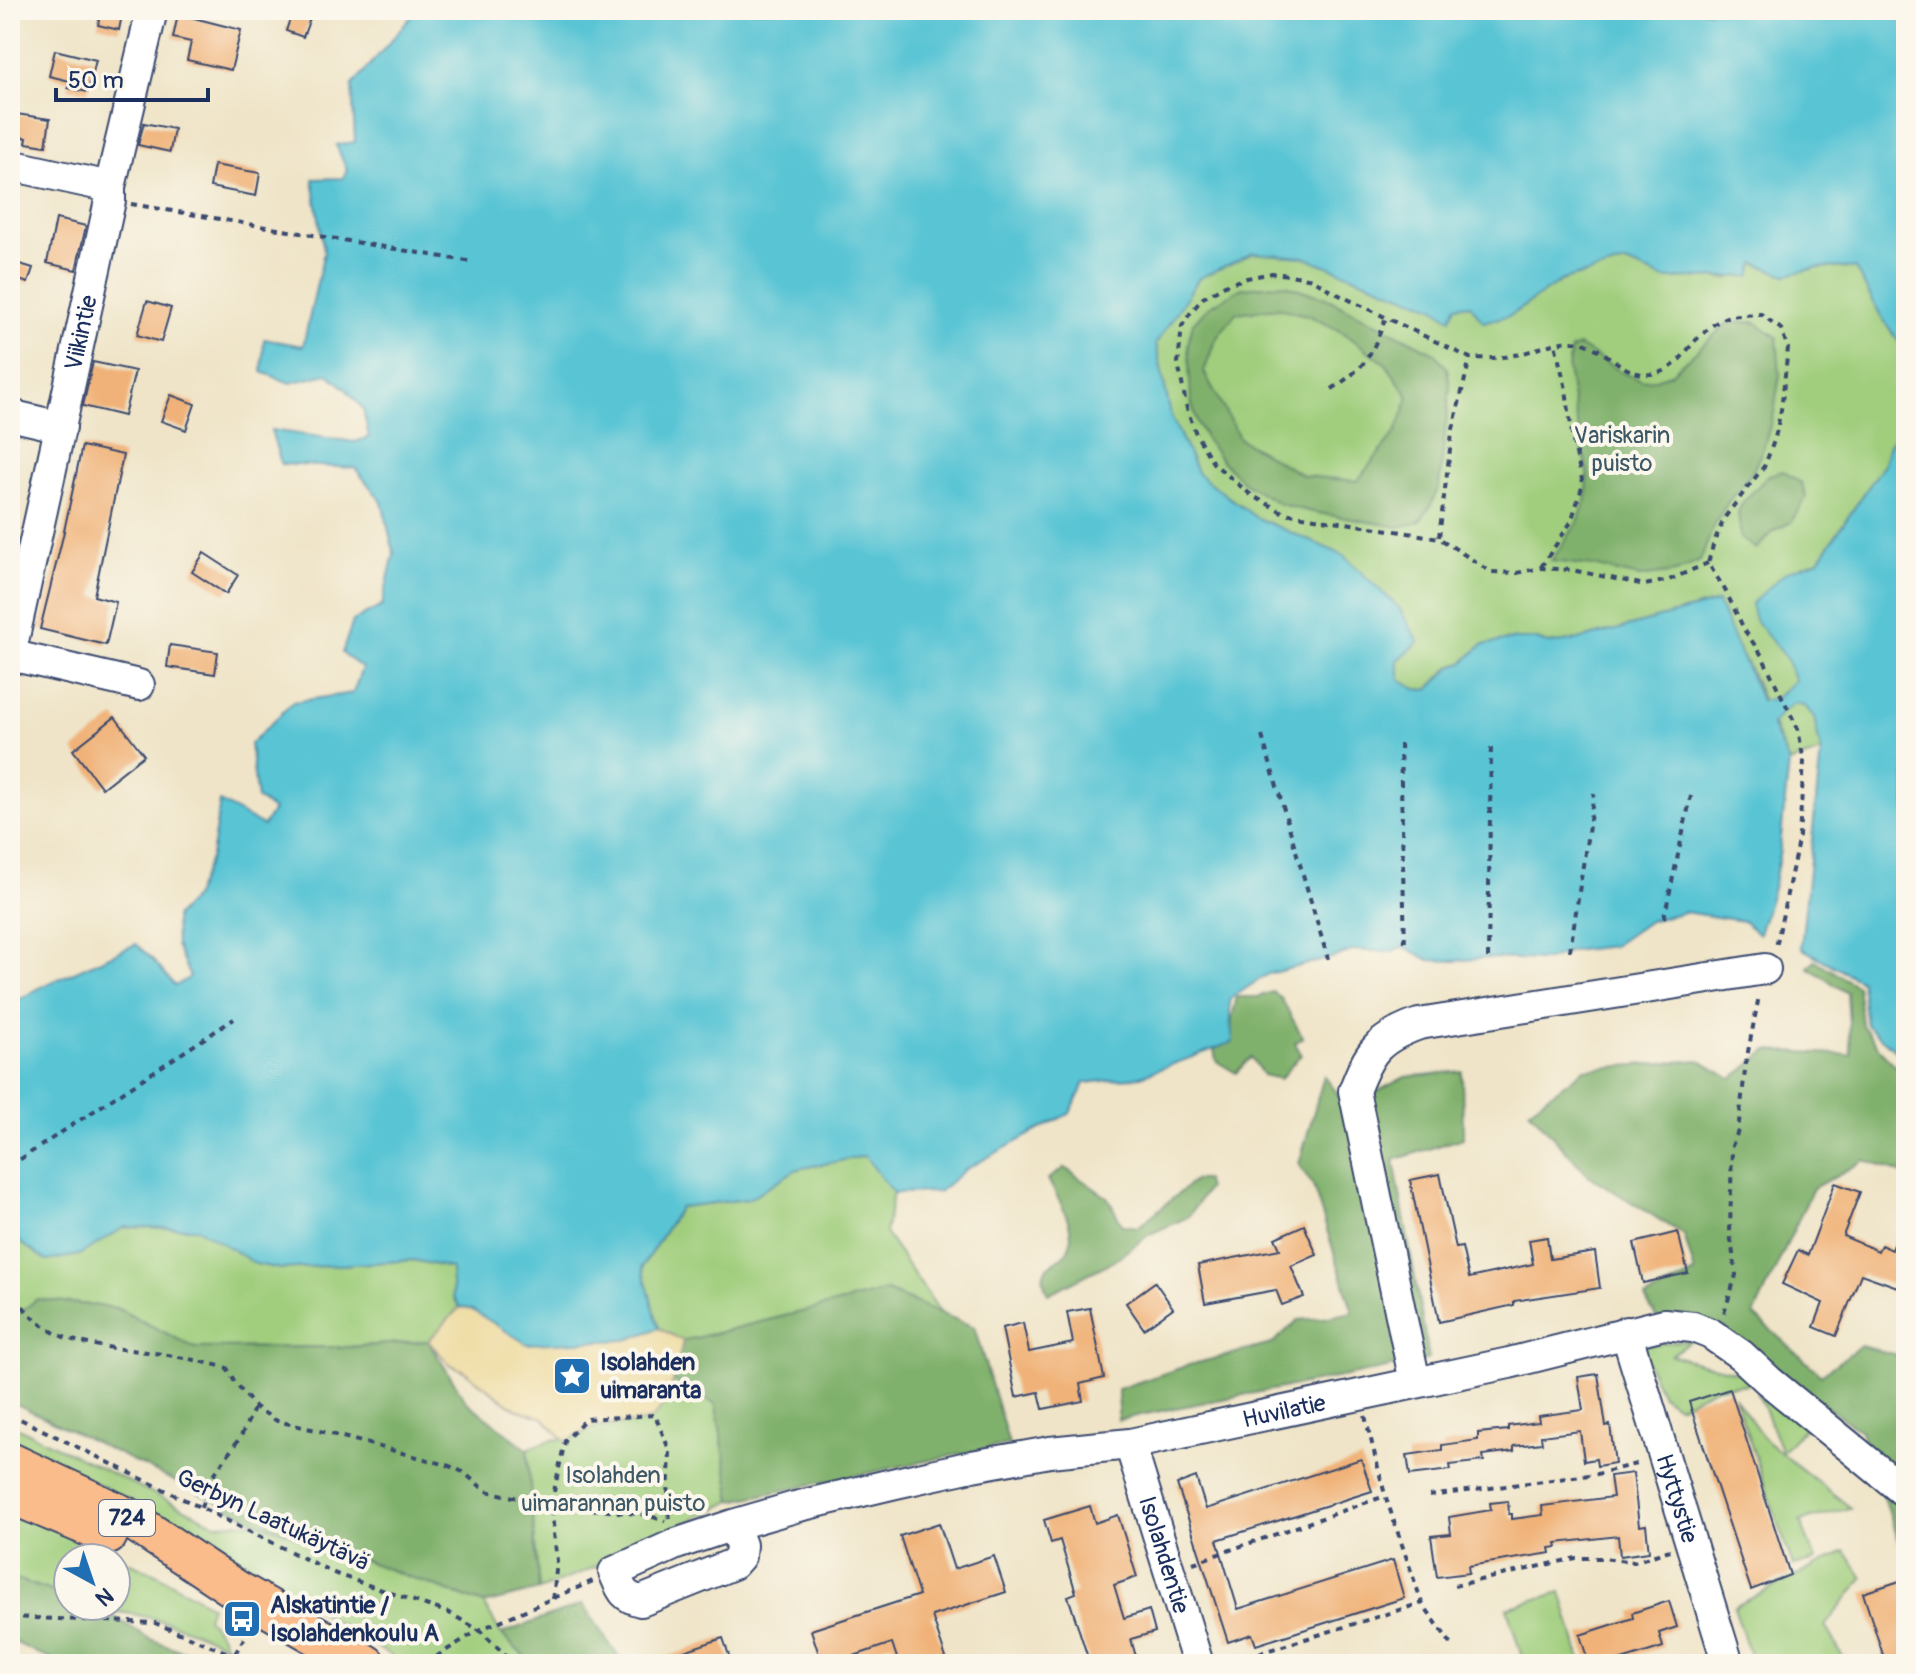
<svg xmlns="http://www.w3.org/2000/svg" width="1916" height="1674" viewBox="0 0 1916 1674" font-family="Pangolin,sans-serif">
<rect width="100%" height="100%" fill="#fbf7ec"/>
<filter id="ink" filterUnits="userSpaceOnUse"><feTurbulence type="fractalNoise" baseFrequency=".0125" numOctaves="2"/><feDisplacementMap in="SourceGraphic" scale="16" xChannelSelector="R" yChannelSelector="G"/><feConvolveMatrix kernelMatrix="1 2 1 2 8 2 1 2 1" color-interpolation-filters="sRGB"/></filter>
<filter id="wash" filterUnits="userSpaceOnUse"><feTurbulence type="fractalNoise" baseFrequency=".006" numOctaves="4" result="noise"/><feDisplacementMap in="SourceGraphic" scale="32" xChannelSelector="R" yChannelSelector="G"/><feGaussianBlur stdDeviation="1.8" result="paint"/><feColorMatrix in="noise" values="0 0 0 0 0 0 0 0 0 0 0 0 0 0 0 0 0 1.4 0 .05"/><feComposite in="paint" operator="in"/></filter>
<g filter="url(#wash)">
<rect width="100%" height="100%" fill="#efe4c7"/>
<g fill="#a0ce7d" stroke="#5e7e6e" stroke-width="2">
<polygon points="1253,253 1304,257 1434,307 1450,318 1456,306 1470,304 1511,315 1562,280 1626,263 1665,279 1713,277 1728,279 1754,263 1786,275 1819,267 1855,268 1881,316 1906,352 1906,424 1890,444 1884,464 1819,560 1786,572 1787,660 1795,681 1814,717 1821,752 1789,763 1750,670 1728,630 1717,602 1579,640 1548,644 1534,639 1482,645 1463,663 1450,667 1428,690 1416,689 1400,679 1397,661 1419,642 1398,608 1343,555 1255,517 1198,474 1171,416 1156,344 1199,278"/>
<polygon points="866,1156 893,1193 885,1233 941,1313 887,1291 683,1341 659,1328 642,1267 680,1207 748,1199 797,1169"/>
<polygon points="125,1227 198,1228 256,1264 281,1269 413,1260 451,1268 453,1297 460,1307 428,1341 348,1347 195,1348 116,1308 37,1299 10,1321 10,1228 21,1243 79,1255"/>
<polygon points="1692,1340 1671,1355 1747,1375 1748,1384 1717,1387 1678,1406 1662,1395 1639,1346"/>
<polygon points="673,1380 716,1404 732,1501 588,1570 539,1590 527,1449 551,1440 575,1438 592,1428 647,1421 670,1394"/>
<polygon points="1758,1394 1806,1426 1782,1452"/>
<polygon points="1734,1396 1766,1441 1851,1508 1800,1521 1816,1560 1793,1566"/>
<polygon points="10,1424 216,1524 258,1522 484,1604 501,1634 532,1664 404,1664 178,1524 78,1474 10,1443"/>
<path d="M 10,1510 L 158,1575 L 211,1606 L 207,1618 L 221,1635 L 226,1646 C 200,1633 171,1622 142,1616 C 125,1612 108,1612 92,1606 L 116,1606 L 116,1558 L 68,1558 L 68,1597 L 10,1577 Z"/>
<polygon points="1845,1551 1863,1578 1825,1626 1847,1664 1753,1664 1734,1607"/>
<polygon points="1561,1592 1582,1664 1524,1664 1507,1608"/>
</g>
<g fill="#80b16c" stroke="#4e7065" stroke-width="2" fill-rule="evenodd">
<path d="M 1284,284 L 1326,298 L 1435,353 L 1447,368 L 1450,387 L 1439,486 L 1430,507 L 1419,522 L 1399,527 L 1312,512 L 1280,504 L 1243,482 L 1221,460 L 1205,438 L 1197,422 L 1191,401 L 1188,344 L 1193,323 L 1207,308 L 1242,288 ZM 1278,308 L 1310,316 L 1344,333 L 1386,364 L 1409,397 L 1396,432 L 1357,481 L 1304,476 L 1240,439 L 1204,372 L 1215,340 L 1236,313 Z"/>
<polygon points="1755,322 1777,337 1780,374 1774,413 1764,446 1753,471 1728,502 1714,526 1700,561 1676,572 1639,577 1593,566 1551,561 1578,522 1587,497 1588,474 1575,413 1568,369 1571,349 1579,346 1623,373 1642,380 1655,379 1670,374 1728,323"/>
<polygon points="1783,471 1801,483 1806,497 1791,522 1774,531 1756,549 1741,538 1738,512 1743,502 1769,475"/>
<polygon points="1815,960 1857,986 1862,1025 1882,1052 1906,1076 1906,1175 1865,1160 1813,1188 1754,1315 1821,1375 1860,1346 1906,1357 1906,1560 1860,1431 1714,1326 1657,1319 1645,1298 1695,1273 1684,1235 1588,1175 1529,1110 1585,1069 1699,1060 1732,1079 1768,1050 1851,1055 1847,993 1808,967"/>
<polygon points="1272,992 1281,998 1303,1038 1295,1043 1301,1054 1280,1079 1263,1075 1251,1057 1236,1073 1216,1061 1214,1049 1230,1043 1232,1018 1237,997 1258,997"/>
<path d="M 1462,1071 L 1463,1138 L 1394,1160 L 1429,1359 C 1326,1382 1221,1397 1118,1420 L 1118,1389 L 1189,1365 L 1272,1344 L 1298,1320 L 1323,1318 L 1353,1312 L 1313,1186 L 1299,1164 L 1324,1076 L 1348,1107 L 1405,1077 Z"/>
<path d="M 1065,1168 L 1108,1198 L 1122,1225 L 1138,1227 L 1195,1180 L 1205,1180 L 1208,1188 L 1188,1217 L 1150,1234 L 1112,1262 L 1048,1294 C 1032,1257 1063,1270 1070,1244 C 1075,1223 1057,1198 1048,1179 Z"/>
<polygon points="887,1291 974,1327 1009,1444 732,1501 716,1405 673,1380 683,1341"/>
<polygon points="37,1299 116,1308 195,1348 348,1347 428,1341 467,1402 527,1449 539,1590 484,1604 258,1522 10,1401 10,1321"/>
<polygon points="10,1577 68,1597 68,1606 92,1606 102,1609 150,1639 217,1664 60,1664 10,1640"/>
<polygon points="583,1604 623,1664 532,1664 501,1634"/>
</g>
<path fill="#eeda9e" stroke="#84847e" stroke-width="2" d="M 460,1307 L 627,1340 L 659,1328 L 683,1341 C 677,1364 670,1416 643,1422 C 627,1425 608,1423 593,1428 C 583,1431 575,1438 565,1441 L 544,1418 L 516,1409 L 464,1371 L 449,1364 L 428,1341 Z"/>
<path fill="#59c4d4" stroke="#3a7a99" stroke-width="2" d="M 417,10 L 1906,10 L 1906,352 L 1881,316 L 1855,268 L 1819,267 L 1786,275 L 1755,263 L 1751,276 L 1665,279 L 1626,263 L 1562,280 L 1511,315 L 1483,322 L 1470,304 L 1456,306 L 1450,319 L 1434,307 L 1304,257 L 1253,253 L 1199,278 L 1156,344 L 1171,416 L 1198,474 L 1255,517 L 1343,555 L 1399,608 L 1419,642 L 1397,661 L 1400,679 L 1416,689 L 1428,690 L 1451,667 L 1463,663 L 1482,645 L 1514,639 L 1534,639 L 1548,644 L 1579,640 L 1718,602 C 1730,636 1748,667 1761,701 L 1776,698 L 1795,680 L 1787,660 L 1755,620 L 1751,604 L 1786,572 L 1819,560 L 1884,464 L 1889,444 L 1906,424 L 1906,1059 L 1866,1025 L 1861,981 L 1801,948 L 1821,752 L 1814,717 L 1804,705 L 1794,703 L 1782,712 L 1771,725 L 1789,763 L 1779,856 L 1773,888 L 1759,934 L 1743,921 L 1684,912 L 1649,921 L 1613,946 L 1570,951 L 1548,960 L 1488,958 L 1455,961 L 1429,960 L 1405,947 L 1389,952 L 1355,950 L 1328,959 L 1268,974 L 1230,999 L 1230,1016 L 1233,1042 L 1138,1077 L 1085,1083 L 1070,1113 L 966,1169 L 938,1192 L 893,1193 L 865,1156 L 797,1169 L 748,1199 L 680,1207 L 642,1267 L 659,1328 L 627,1340 L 527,1344 L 472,1310 L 460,1307 L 453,1297 L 451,1268 L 413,1260 L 281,1269 L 256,1264 L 197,1228 L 125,1227 L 79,1255 L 47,1261 L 21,1243 L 10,1228 L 10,1005 L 43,986 L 136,944 L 153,960 L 175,986 L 190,977 L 176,946 L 175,917 L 194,897 L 211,856 L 220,802 L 263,826 L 273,810 L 257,799 L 250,744 L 293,702 L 353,693 L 362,668 L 342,653 L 353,621 L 382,606 L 394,553 L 382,502 L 355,468 L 281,464 L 271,430 L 355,442 L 369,437 L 363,409 L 346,389 L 328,374 L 290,383 L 262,372 L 264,339 L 303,346 L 324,252 L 313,179 L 343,178 L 347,170 L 336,145 L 355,142 L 352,86 Z"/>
<g id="blocks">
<g fill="#f0b278">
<polygon points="101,10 123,10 119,30 98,25"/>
<polygon points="293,10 313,10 303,37 286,31"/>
<polygon points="178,14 241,30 231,70 187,60 191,42 173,38"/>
<polygon points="55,50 96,60 88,92 68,88 70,81 49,76"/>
<polygon points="10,113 50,119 46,146 26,143 27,138 10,133"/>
<polygon points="144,123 174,129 170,152 138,145"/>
<polygon points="214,165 260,173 256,196 210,187"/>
<polygon points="56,219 86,226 76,270 47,263"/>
<polygon points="10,261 33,268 28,283 10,277"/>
<polygon points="147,301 171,308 161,342 137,335"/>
<polygon points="93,362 135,371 124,416 83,406"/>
<polygon points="171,395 195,404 186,430 161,421"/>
<polygon points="82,446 123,455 94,596 116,602 106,645 40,629 63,536"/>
<polygon points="204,553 238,575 226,594 192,572"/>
<polygon points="170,645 218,652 215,674 167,667"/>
<polygon points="115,717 144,755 102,788 73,750"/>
<polygon points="1440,1174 1456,1248 1462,1247 1469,1278 1533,1264 1529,1240 1547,1237 1550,1259 1595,1252 1600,1288 1514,1301 1514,1305 1439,1322 1410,1180"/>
<polygon points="1835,1183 1860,1192 1843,1236 1878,1251 1881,1245 1892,1250 1904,1217 1906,1217 1906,1290 1861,1274 1836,1336 1814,1327 1823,1303 1782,1284 1798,1250 1808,1255"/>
<polygon points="1304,1225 1317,1255 1291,1266 1304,1297 1282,1305 1276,1290 1205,1303 1198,1265 1280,1249 1275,1238"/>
<polygon points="1678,1232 1688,1273 1643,1283 1634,1243"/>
<polygon points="1155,1282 1173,1308 1144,1329 1126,1303"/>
<polygon points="1090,1308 1104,1378 1080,1384 1083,1401 1043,1409 1039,1392 1016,1397 1002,1328 1023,1323 1029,1352 1073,1343 1067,1312"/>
<polygon points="1598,1374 1606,1426 1610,1425 1615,1463 1597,1466 1596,1459 1584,1461 1580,1431 1541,1436 1542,1443 1514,1446 1514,1451 1483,1455 1484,1461 1450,1465 1451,1470 1410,1475 1407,1455 1442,1450 1442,1445 1478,1440 1478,1433 1508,1430 1508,1426 1539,1422 1538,1416 1583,1410 1578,1377"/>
<polygon points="1730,1389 1790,1575 1751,1590 1689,1402"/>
<polygon points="1361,1459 1372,1491 1217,1540 1238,1609 1393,1560 1404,1598 1256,1645 1252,1634 1228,1642 1177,1484 1196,1477 1206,1509"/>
<polygon points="1633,1473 1639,1526 1646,1525 1649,1552 1620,1556 1618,1536 1556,1543 1557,1547 1550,1548 1551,1553 1468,1566 1469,1573 1437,1577 1431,1536 1451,1534 1449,1517 1491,1510 1490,1503 1508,1501 1509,1514 1512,1514 1512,1519 1543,1515 1542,1506 1613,1497 1610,1476"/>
<polygon points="1090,1506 1095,1523 1118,1515 1129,1551 1137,1577 1114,1585 1124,1618 1149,1610 1155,1632 1131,1639 1138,1664 1090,1664 1068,1596 1076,1593 1060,1540 1051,1543 1044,1520"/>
<polygon points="939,1523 954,1569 994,1556 1006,1592 932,1616 948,1664 899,1664 892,1643 854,1656 856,1664 822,1664 811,1630 919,1595 900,1536"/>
<polygon points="1906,1579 1906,1664 1886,1664 1863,1593"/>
<polygon points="1669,1601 1677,1627 1659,1633 1663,1647 1609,1664 1589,1664 1580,1635 1633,1618 1632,1613"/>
<polygon points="723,1638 732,1664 654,1664 654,1661"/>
</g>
</g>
</g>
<g filter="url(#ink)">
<use href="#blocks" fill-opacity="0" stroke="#3b4a6e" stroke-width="2"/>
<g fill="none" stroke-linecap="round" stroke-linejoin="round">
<g stroke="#3b4a6e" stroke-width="34">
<g id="minor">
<polyline points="10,165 110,187"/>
<polyline points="10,415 61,427"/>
<path id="s1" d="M 10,655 L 110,201 L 110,187 L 152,10"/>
<polyline points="10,655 139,685"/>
<path id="s2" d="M 1626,1332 L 1728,1664"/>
<path d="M 1415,1382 L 1354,1091 C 1369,1052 1377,1039 1419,1024 L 1765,969"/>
<path id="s3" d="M 1130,1444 L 1198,1664"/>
<path id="s4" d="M 733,1525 L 741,1545 L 740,1556 L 733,1564 L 641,1601 C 622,1597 621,1588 614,1572 L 676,1544 L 733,1525 L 795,1507 L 896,1483 L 972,1466 L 1050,1452 L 1130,1444 L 1509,1363 L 1664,1324 L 1693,1327 L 1711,1334 L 1741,1355 L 1769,1381 L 1906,1493"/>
</g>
</g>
<g stroke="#3b4a6e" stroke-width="42">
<g id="major">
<polyline points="10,1462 127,1517 235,1589 366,1664"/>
<polyline points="10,1494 108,1535"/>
</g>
</g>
<g stroke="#3b4a6e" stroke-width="4" stroke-dasharray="6 6" stroke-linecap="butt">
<polyline points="131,204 472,262"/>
<path d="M 1332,389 C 1367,366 1371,356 1386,317"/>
<polyline points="1439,537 1452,433 1470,358"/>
<path d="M 1708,563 L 1669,580 L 1645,585 L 1572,570 L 1540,568 L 1517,573 L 1491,572 L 1439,538 L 1284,513 L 1251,495 L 1213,463 L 1196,434 L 1187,409 L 1178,363 L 1182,326 L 1191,312 L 1203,298 L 1225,285 L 1247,278 L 1272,273 L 1290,275 L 1313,279 L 1333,292 L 1470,358 C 1486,359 1503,358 1519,354 C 1538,350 1560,338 1580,342 C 1612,350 1627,385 1664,371 C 1680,364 1687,348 1699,337 C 1706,330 1716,322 1724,318 C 1734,314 1750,315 1761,314 L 1781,329 L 1788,348 L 1781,410 L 1775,438 L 1765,465 L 1725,517 L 1714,542 L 1708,563 L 1725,590 L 1745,631 L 1761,654 L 1798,729 L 1804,762 L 1799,836 L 1776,947"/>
<polyline points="1541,567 1571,522 1583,484 1573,441 1566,389 1555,344"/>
<polyline points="1262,736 1328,959"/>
<polyline points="1400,744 1405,947"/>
<polyline points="1664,918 1691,796"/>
<polyline points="1570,951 1594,793"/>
<polyline points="1488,958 1491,743"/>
<polyline points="10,1166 234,1019"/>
<path d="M 10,1286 C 19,1306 37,1324 57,1334 C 88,1349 138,1349 173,1356 C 191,1359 209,1363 227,1368 L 236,1384 L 255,1407 L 277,1421 L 324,1432 L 447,1465 L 463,1472 L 486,1491 L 551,1505 L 647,1515 L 665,1521"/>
<polyline points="1724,1313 1736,1275 1730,1233 1732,1146 1738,1131 1746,1062 1759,996"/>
<polyline points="10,1414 336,1574 449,1613 479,1630 515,1664"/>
<polyline points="1365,1416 1385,1495 1422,1603 1454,1648"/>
<polyline points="1429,1496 1597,1474 1640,1463"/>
<polyline points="201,1508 208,1483 241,1436 255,1407"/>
<polyline points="1193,1563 1385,1496"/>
<polyline points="1454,1586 1576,1558 1602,1558 1634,1562 1670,1550"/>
<polyline points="553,1599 557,1561 551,1505 565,1441 585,1419 655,1415 670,1452 668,1498 670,1521"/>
<polyline points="10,1617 155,1623 255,1664"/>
<polyline points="426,1663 479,1630 593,1581"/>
<polyline points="229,1664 249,1630"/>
<polyline points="1224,1664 1422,1603"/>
</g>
<use href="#minor" stroke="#fff" stroke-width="30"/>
<use href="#major" stroke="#fabc8b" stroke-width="38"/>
</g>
</g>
<defs>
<g id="sight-square" transform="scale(2)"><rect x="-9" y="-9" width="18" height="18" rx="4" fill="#1f6fb2" stroke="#fbf7ec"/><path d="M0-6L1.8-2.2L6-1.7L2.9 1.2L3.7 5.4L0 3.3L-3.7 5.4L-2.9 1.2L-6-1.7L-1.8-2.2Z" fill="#fff"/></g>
<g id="bus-square" transform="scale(2)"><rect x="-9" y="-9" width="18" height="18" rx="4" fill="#1f6fb2" stroke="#fbf7ec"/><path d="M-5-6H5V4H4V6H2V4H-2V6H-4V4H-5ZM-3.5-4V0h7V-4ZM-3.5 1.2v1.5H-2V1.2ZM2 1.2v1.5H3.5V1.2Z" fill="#fff"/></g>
</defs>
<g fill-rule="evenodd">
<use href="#sight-square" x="572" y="1376"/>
<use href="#bus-square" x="242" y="1619"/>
</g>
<g text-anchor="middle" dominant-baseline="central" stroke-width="8" stroke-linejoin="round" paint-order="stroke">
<rect fill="#fbf7ec" stroke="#5e6b89" stroke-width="2" x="99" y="1500" width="56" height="36" rx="6"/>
<g font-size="22" font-weight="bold" fill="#1b2f5e">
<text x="127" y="1518">724</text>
</g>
<g font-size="24" fill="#1b2f5e" stroke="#fbf7ec">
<text stroke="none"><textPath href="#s1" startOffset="330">Viikintie</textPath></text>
<text stroke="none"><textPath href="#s4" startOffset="876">Huvilatie</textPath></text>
<text stroke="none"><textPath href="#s2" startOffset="174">Hyttystie</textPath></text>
<text transform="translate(273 1520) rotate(25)">Gerbyn Laatukäytävä</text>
<text stroke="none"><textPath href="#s3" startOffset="116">Isolahdentie</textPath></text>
</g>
<g font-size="24" fill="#3c5766" stroke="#fbf7ec">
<text x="1622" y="435">Variskarin<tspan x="1622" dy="28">puisto</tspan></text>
<text x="613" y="1475">Isolahden<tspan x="613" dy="28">uimarannan puisto</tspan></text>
</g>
<g font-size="24" font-weight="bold" fill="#1b2f5e" stroke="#fbf7ec" text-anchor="start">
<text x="600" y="1362">Isolahden<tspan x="600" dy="28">uimaranta</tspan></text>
<text x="270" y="1605">Alskatintie /<tspan x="270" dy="28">Isolahdenkoulu A</tspan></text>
</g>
</g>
<rect width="1916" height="1674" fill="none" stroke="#fbf7ec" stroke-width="40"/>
<g transform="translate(92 1582) rotate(140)"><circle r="38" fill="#fbf7ec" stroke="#a1a7b3" stroke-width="2"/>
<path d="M0-6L14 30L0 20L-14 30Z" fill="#1f6fb2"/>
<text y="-12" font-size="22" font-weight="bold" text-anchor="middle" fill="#1b2f5e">N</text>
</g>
<path d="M56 88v12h152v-12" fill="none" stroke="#1b2f5e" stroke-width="4"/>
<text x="68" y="88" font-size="24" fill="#1b2f5e" stroke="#fbf7ec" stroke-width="6" paint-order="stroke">50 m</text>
</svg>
